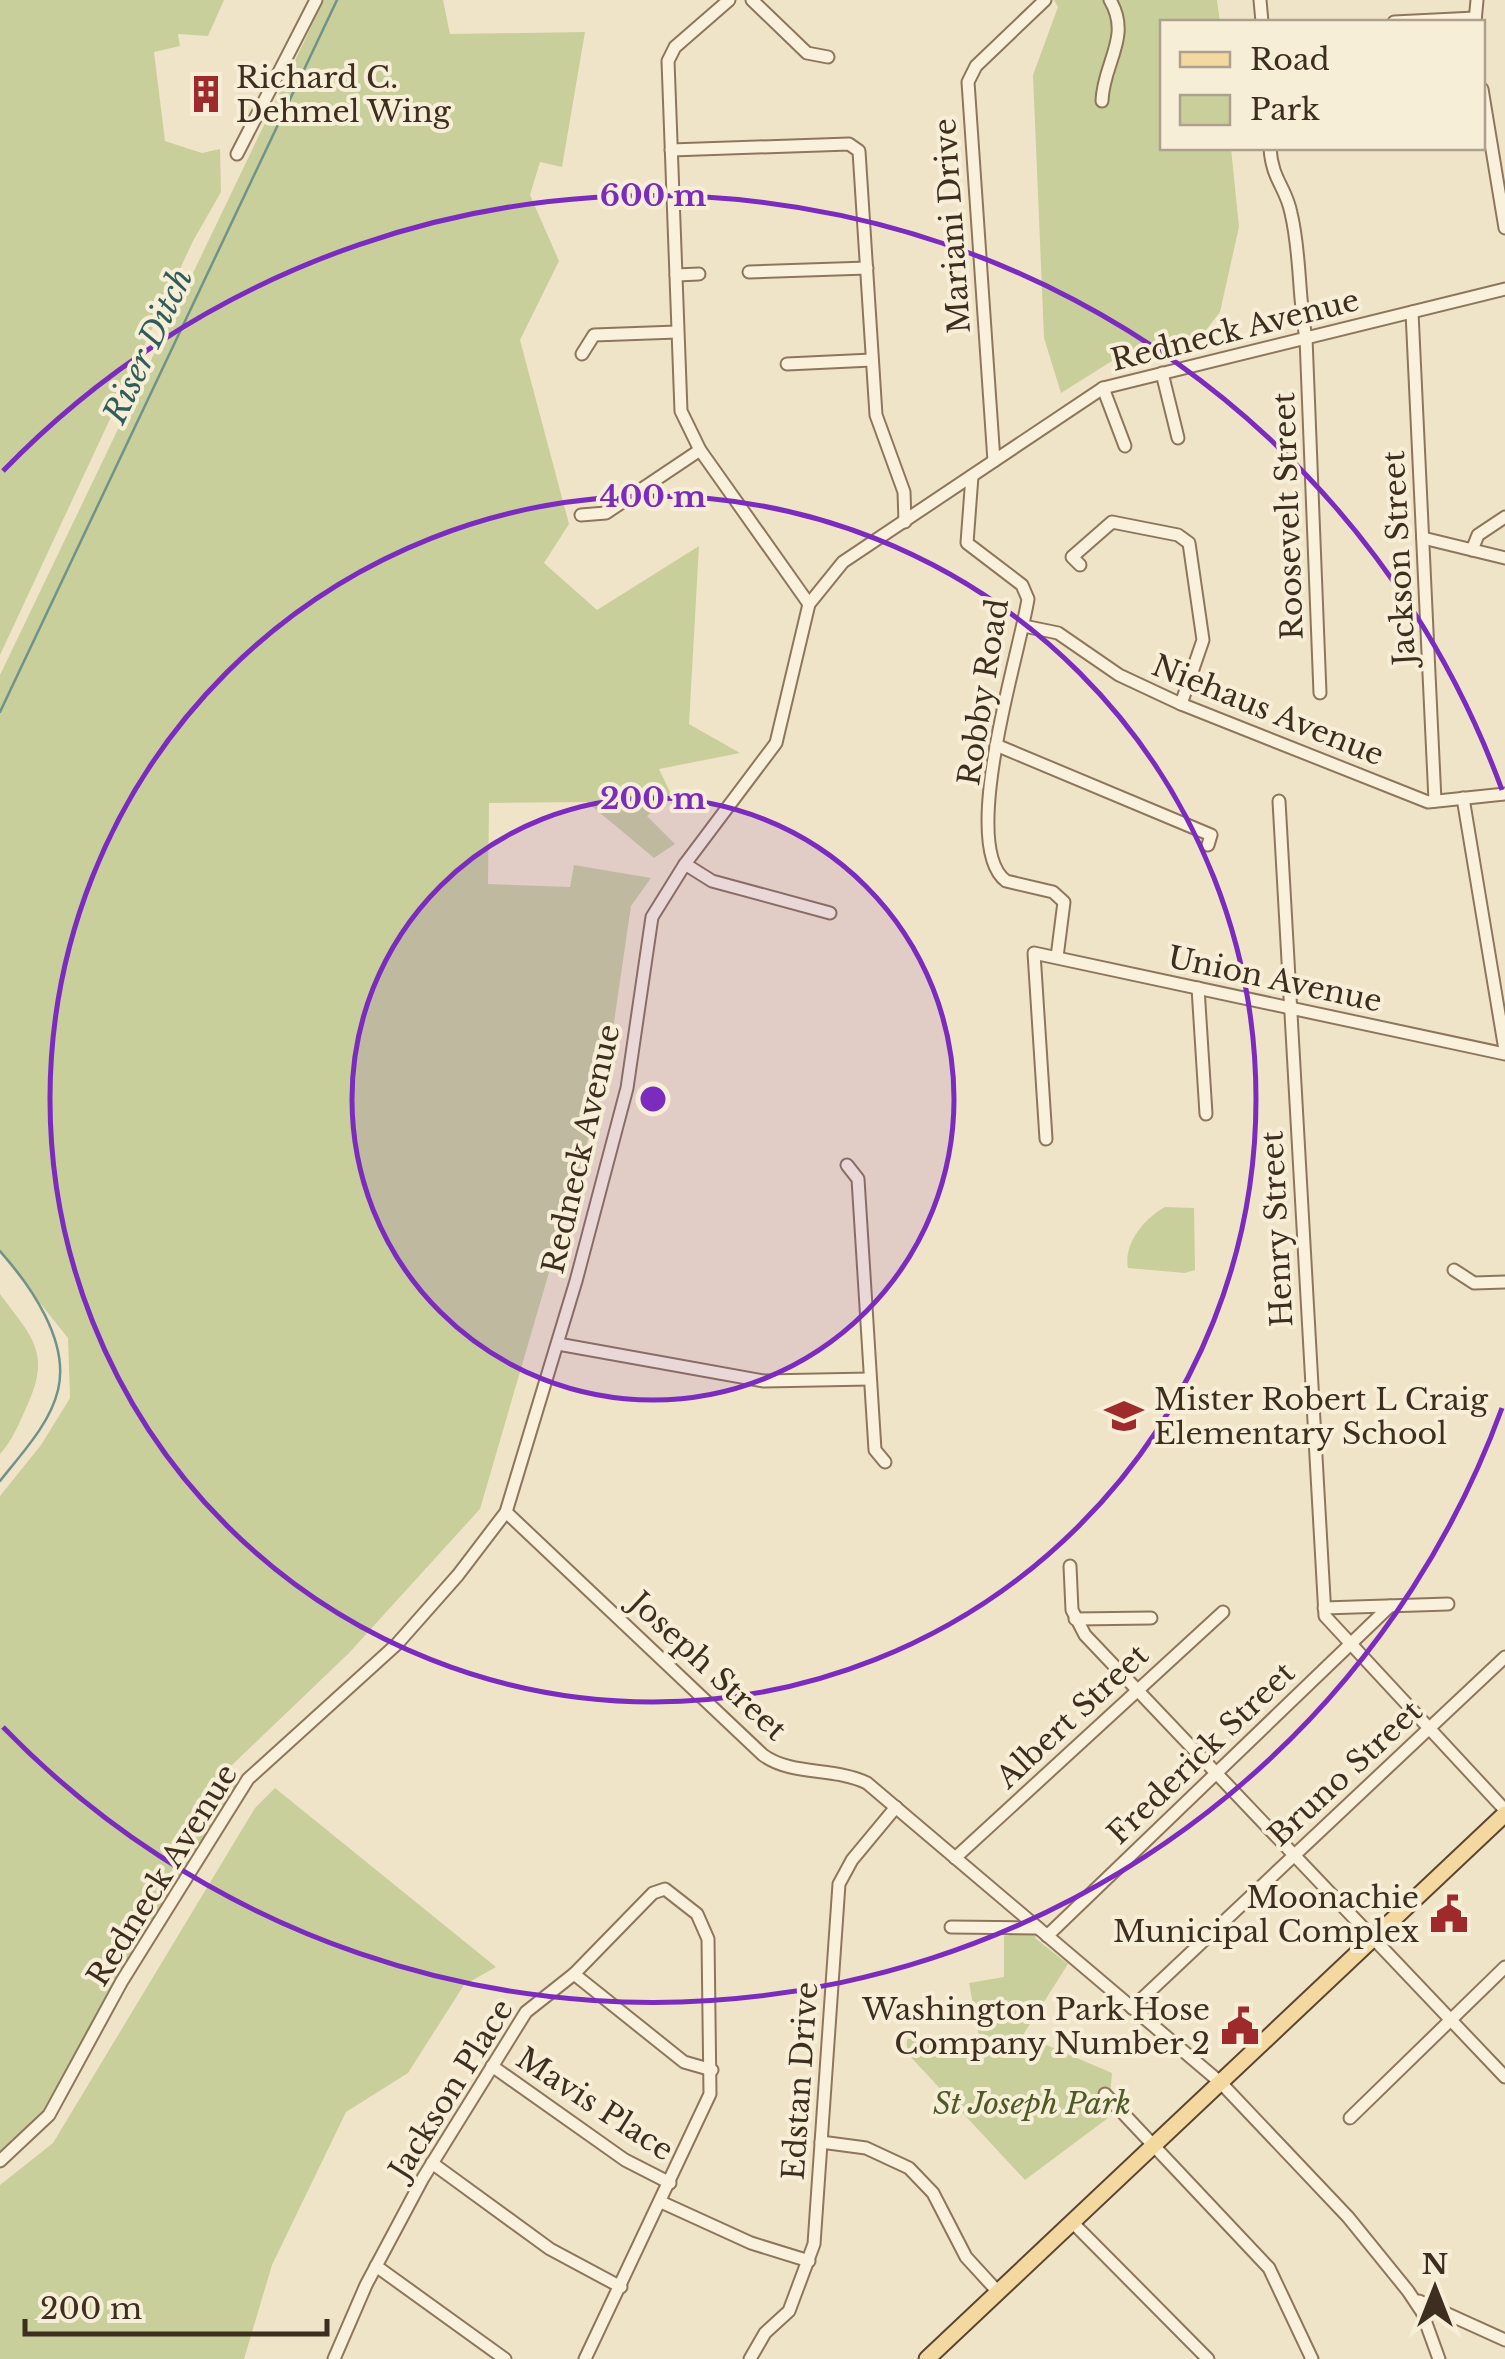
<svg xmlns="http://www.w3.org/2000/svg" width="1505" height="2359" viewBox="0 0 1505 2359" font-family="'Libre Baskerville',serif">
<rect width="100%" height="100%" fill="#f0e4c8"/>
<g fill="#c9cf9b">
<polygon points="0,0 224,0 208,36 178,34 180,46 154,52 165,141 202,153 220,149 221,192 193,241 0,655"/>
<polygon points="324,0 443,0 450,34 585,32 562,167 540,162 530,195 559,261 520,340 569,524 544,563 597,610 699,546 689,724 740,753 659,769 672,796 647,816 675,844 654,858 587,802 489,803 488,884 570,887 574,865 651,878 631,906 606,1077 480,1509 349,1653 232,1765 238,1794 49,2115 0,2156 0,1496 41,1445 70,1398 68,1338 0,1253 0,675"/>
<polygon points="1054,0 1217,0 1220,22 1162,22 1162,148 1231,148 1239,227 1220,312 1199,339 1112,361 1061,393 1044,338 1033,75 1058,7"/>
<path d="M 1165,1207 L 1194,1208 L 1195,1270 L 1185,1273 L 1128,1268 C 1123,1243 1145,1218 1165,1207 Z"/>
<path d="M 0,1294 C 32,1337 52,1353 27,1406 C 19,1423 13,1440 0,1454 Z"/>
<polygon points="275,1788 496,1967 464,1985 408,2073 346,2112 272,2265 244,2359 0,2359 0,2185 53,2143 255,1808"/>
<polygon points="1040,1930 1035,1938 1068,1964 1023,2035 1112,2073 1108,2118 1025,2180 907,2053 907,2039 979,2036 969,1983 1004,1977 1004,1936"/>
</g>
<g fill="none" stroke-linecap="round" stroke-linejoin="round">
<g stroke="#6f938a" stroke-width="2.5">
<polyline points="0,712 337,0"/>
<path d="M 0,1251 C 30,1285 70,1341 58,1390 C 50,1424 21,1454 0,1481"/>
</g>
<g stroke="#8d765c" stroke-width="15">
<g id="minor">
<polyline points="729,0 675,47 668,61 681,411 700,450 809,604"/>
<polyline points="752,0 807,53 828,57"/>
<polyline points="1260,0 1262,22"/>
<polyline points="1394,22 1475,18"/>
<polyline points="1475,22 1477,0"/>
<polyline points="1482,89 1505,228"/>
<path d="M 1102,101 C 1103,63 1132,37 1110,0"/>
<path d="M 1270,148 C 1272,180 1286,187 1291,213 C 1301,254 1298,297 1306,338 L 1320,693"/>
<polyline points="671,150 849,144 859,151 876,415 904,492 905,522"/>
<polyline points="237,154 316,0"/>
<polyline points="749,272 867,268"/>
<polyline points="676,275 699,274"/>
<polyline points="1412,312 1435,801"/>
<polyline points="582,354 594,335 677,332"/>
<polyline points="787,364 872,360"/>
<polyline points="1162,373 1178,438"/>
<polyline points="1103,388 1125,446"/>
<polyline points="994,461 968,82 976,66 1045,0"/>
<path d="M 972,476 L 967,543 L 1022,585 L 1028,599 C 1020,652 958,845 1006,881 L 1053,892 L 1064,902 L 1057,957"/>
<polyline points="581,515 606,513 700,450"/>
<polyline points="1423,538 1505,558"/>
<polyline points="1472,550 1478,535 1505,517"/>
<polyline points="1080,565 1072,557 1112,522 1178,535 1189,543 1203,640 1181,704"/>
<polyline points="1024,626 1058,633 1119,675 1181,704 1428,802 1505,794"/>
<polyline points="996,745 1211,835 1208,845"/>
<polyline points="1463,798 1505,1050"/>
<polyline points="1279,801 1325,1616 1505,1810"/>
<polyline points="685,864 712,881 830,913"/>
<polyline points="1198,988 1206,1114"/>
<polyline points="1046,1139 1034,953 1505,1054"/>
<polyline points="847,1165 858,1179 875,1450 885,1462"/>
<polyline points="1454,1270 1474,1283 1505,1282"/>
<polyline points="558,1344 764,1381 870,1379"/>
<path d="M 506,1512 L 763,1755 C 792,1776 834,1767 867,1783 L 1221,2083 L 1348,2217 L 1408,2291 L 1422,2312 L 1439,2359"/>
<polyline points="1070,1566 1072,1610 1085,1635 1505,2077"/>
<polyline points="1324,1608 1448,1604"/>
<polyline points="1075,1619 1151,1618"/>
<polyline points="955,1858 1223,1612"/>
<polyline points="951,1927 1038,1928"/>
<polyline points="1047,1936 1390,1606"/>
<polyline points="574,1974 684,2062 712,2070"/>
<polyline points="1132,2008 1505,1657"/>
<polyline points="492,2066 625,2160 670,2183"/>
<polyline points="1105,2094 1269,2268 1312,2359"/>
<polyline points="1350,2118 1505,1967"/>
<polyline points="821,2142 866,2148 909,2168 933,2193 966,2257 999,2293"/>
<polyline points="0,2161 49,2115 122,1981 248,1779 397,1644 458,1575 506,1512 576,1281 627,1088 652,917 685,864 776,743 809,604 843,562 1103,388 1505,289"/>
<polyline points="432,2163 550,2249 621,2287"/>
<polyline points="661,2202 751,2243 809,2261"/>
<polyline points="1073,2223 1208,2359"/>
<polyline points="376,2266 505,2359"/>
<polyline points="1419,2301 1505,2340"/>
<polyline points="334,2359 366,2285 423,2178 526,2012 574,1974 653,1893 665,1889 697,1914 708,1939 710,2094 585,2359"/>
<polyline points="750,2359 765,2333 789,2311 814,2244 839,1884 852,1860 896,1807"/>
</g>
</g>
<g stroke="#5b4430" stroke-width="19">
<polyline id="major" points="927,2359 1505,1814"/>
</g>
<use href="#minor" stroke="#faf1dc" stroke-width="11"/>
<use href="#major" stroke="#f3d9a0" stroke-width="15"/>
</g>
<circle cx="653" cy="1099" r="301" fill="#7b2cbf" fill-opacity=".12"/>
<g fill="none" stroke="#7b2cbf" stroke-width="5">
<circle cx="653" cy="1099" r="301"/>
<circle cx="653" cy="1099" r="603"/>
<path d="M1502 1408A904 904 0 0 1 3 1727M3 471A904 904 0 0 1 1502 790"/>
</g>
<defs>
<g id="building-bare" transform="scale(3)"><path d="M-4-6H4V6H1V3H-1V6H-4ZM-2.5-4.3h1.7v1.8h-1.7ZM.8-4.3h1.7v1.8H.8ZM-2.5-1h1.7V.8h-1.7ZM.8-1h1.7V.8H.8Z" fill="#9e2a2b" stroke="#f7eed8" stroke-width="2.5" paint-order="stroke"/></g>
<g id="school-bare" transform="scale(3)"><path d="M0-5L7-2L0 1L-7-2ZM-4 1L0 2.5L4 1V4Q0 6-4 4Z" fill="#9e2a2b" stroke="#f7eed8" stroke-width="2.5" paint-order="stroke"/></g>
<g id="civic-bare" transform="scale(3)"><path d="M-.6-6.5H3V-4.5H.6V-3L4-1V1h2V6H-6V1h2V-1L-.6-3ZM-1.2 2.5V6h2.4V2.5Z" fill="#9e2a2b" stroke="#f7eed8" stroke-width="2.5" paint-order="stroke"/></g>
</defs>
<g fill-rule="evenodd">
<use href="#building-bare" x="206" y="94"/>
<use href="#school-bare" x="1124" y="1416"/>
<use href="#civic-bare" x="1449" y="1914"/>
<use href="#civic-bare" x="1240" y="2026"/>
</g>
<g text-anchor="middle" dominant-baseline="central" stroke-width="8" stroke-linejoin="round" paint-order="stroke">
<g font-size="30" fill="#3d2e20" stroke="#f7eed8" text-anchor="start">
<text x="236" y="77">Richard C.<tspan x="236" dy="34">Dehmel Wing</tspan></text>
<text x="1154" y="1399">Mister Robert L Craig<tspan x="1154" dy="34">Elementary School</tspan></text>
<text x="1419" y="1897" text-anchor="end">Moonachie<tspan x="1419" dy="34">Municipal Complex</tspan></text>
<text x="1210" y="2009" text-anchor="end">Washington Park Hose<tspan x="1210" dy="34">Company Number 2</tspan></text>
</g>
<g font-size="30" fill="#3d2e20" stroke="#f7eed8">
<text transform="translate(952 226) rotate(-94)">Mariani Drive</text>
<text transform="translate(1235 330) rotate(-14)">Redneck Avenue</text>
<text transform="translate(1288 516) rotate(-92)">Roosevelt Street</text>
<text transform="translate(1399 558) rotate(-93)">Jackson Street</text>
<text transform="translate(983 692) rotate(-81)">Robby Road</text>
<text transform="translate(1268 710) rotate(22)">Niehaus Avenue</text>
<text transform="translate(1275 979) rotate(12)">Union Avenue</text>
<text transform="translate(581 1149) rotate(-77)">Redneck Avenue</text>
<text transform="translate(1277 1229) rotate(-93)">Henry Street</text>
<text transform="translate(708 1666) rotate(43)">Joseph Street</text>
<text transform="translate(1072 1716) rotate(-43)">Albert Street</text>
<text transform="translate(1201 1753) rotate(-44)">Frederick Street</text>
<text transform="translate(1345 1773) rotate(-43)">Bruno Street</text>
<text transform="translate(162 1875) rotate(-58)">Redneck Avenue</text>
<text transform="translate(800 2081) rotate(-86)">Edstan Drive</text>
<text transform="translate(451 2089) rotate(-58)">Jackson Place</text>
<text transform="translate(595 2104) rotate(33)">Mavis Place</text>
</g>
<g font-size="30" font-style="italic" fill="#4d5a26" stroke="#f7eed8">
<text x="1032" y="2103">St Joseph Park</text>
</g>
<g font-size="32" font-style="italic" fill="#2f5d5a" stroke="#f7eed8">
<text transform="translate(148 346) rotate(-65)">Riser Ditch</text>
</g>
</g>
<circle cx="653" cy="1099" r="15" fill="#7b2cbf" stroke="#f7eed8" stroke-width="5"/>
<g font-size="30" text-anchor="middle" font-weight="bold" fill="#7b2cbf" stroke="#f7eed8" stroke-width="8" stroke-linejoin="round" paint-order="stroke">
<text x="653" y="206">600 m</text>
<text x="653" y="507">400 m</text>
<text x="653" y="809">200 m</text>
</g>
<rect x="1160" y="20" width="325" height="130" fill="#f7eed8" stroke="#ada18e" stroke-width="2.5"/>
<rect x="1180" y="52" width="50" height="15" fill="#f3d9a0" stroke="#ada18e" stroke-width="2.5"/>
<text x="1250" y="70" font-size="30" fill="#3d2e20">Road</text>
<rect x="1180" y="95" width="50" height="30" fill="#c9cf9b" stroke="#ada18e" stroke-width="2.5"/>
<text x="1250" y="120" font-size="30" fill="#3d2e20">Park</text>
<g transform="translate(1435 2289)" stroke="#f7eed8" stroke-width="8" paint-order="stroke">
<path d="M0-8L18 38L0 25L-18 38Z" fill="#3d2e20"/>
<text y="-15" font-size="28" font-weight="bold" text-anchor="middle" fill="#3d2e20">N</text>
</g>
<path d="M25 2319v15h302v-15" fill="none" stroke="#3d2e20" stroke-width="5"/>
<text x="40" y="2319" font-size="30" fill="#3d2e20" stroke="#f7eed8" stroke-width="8" paint-order="stroke">200 m</text>
</svg>
